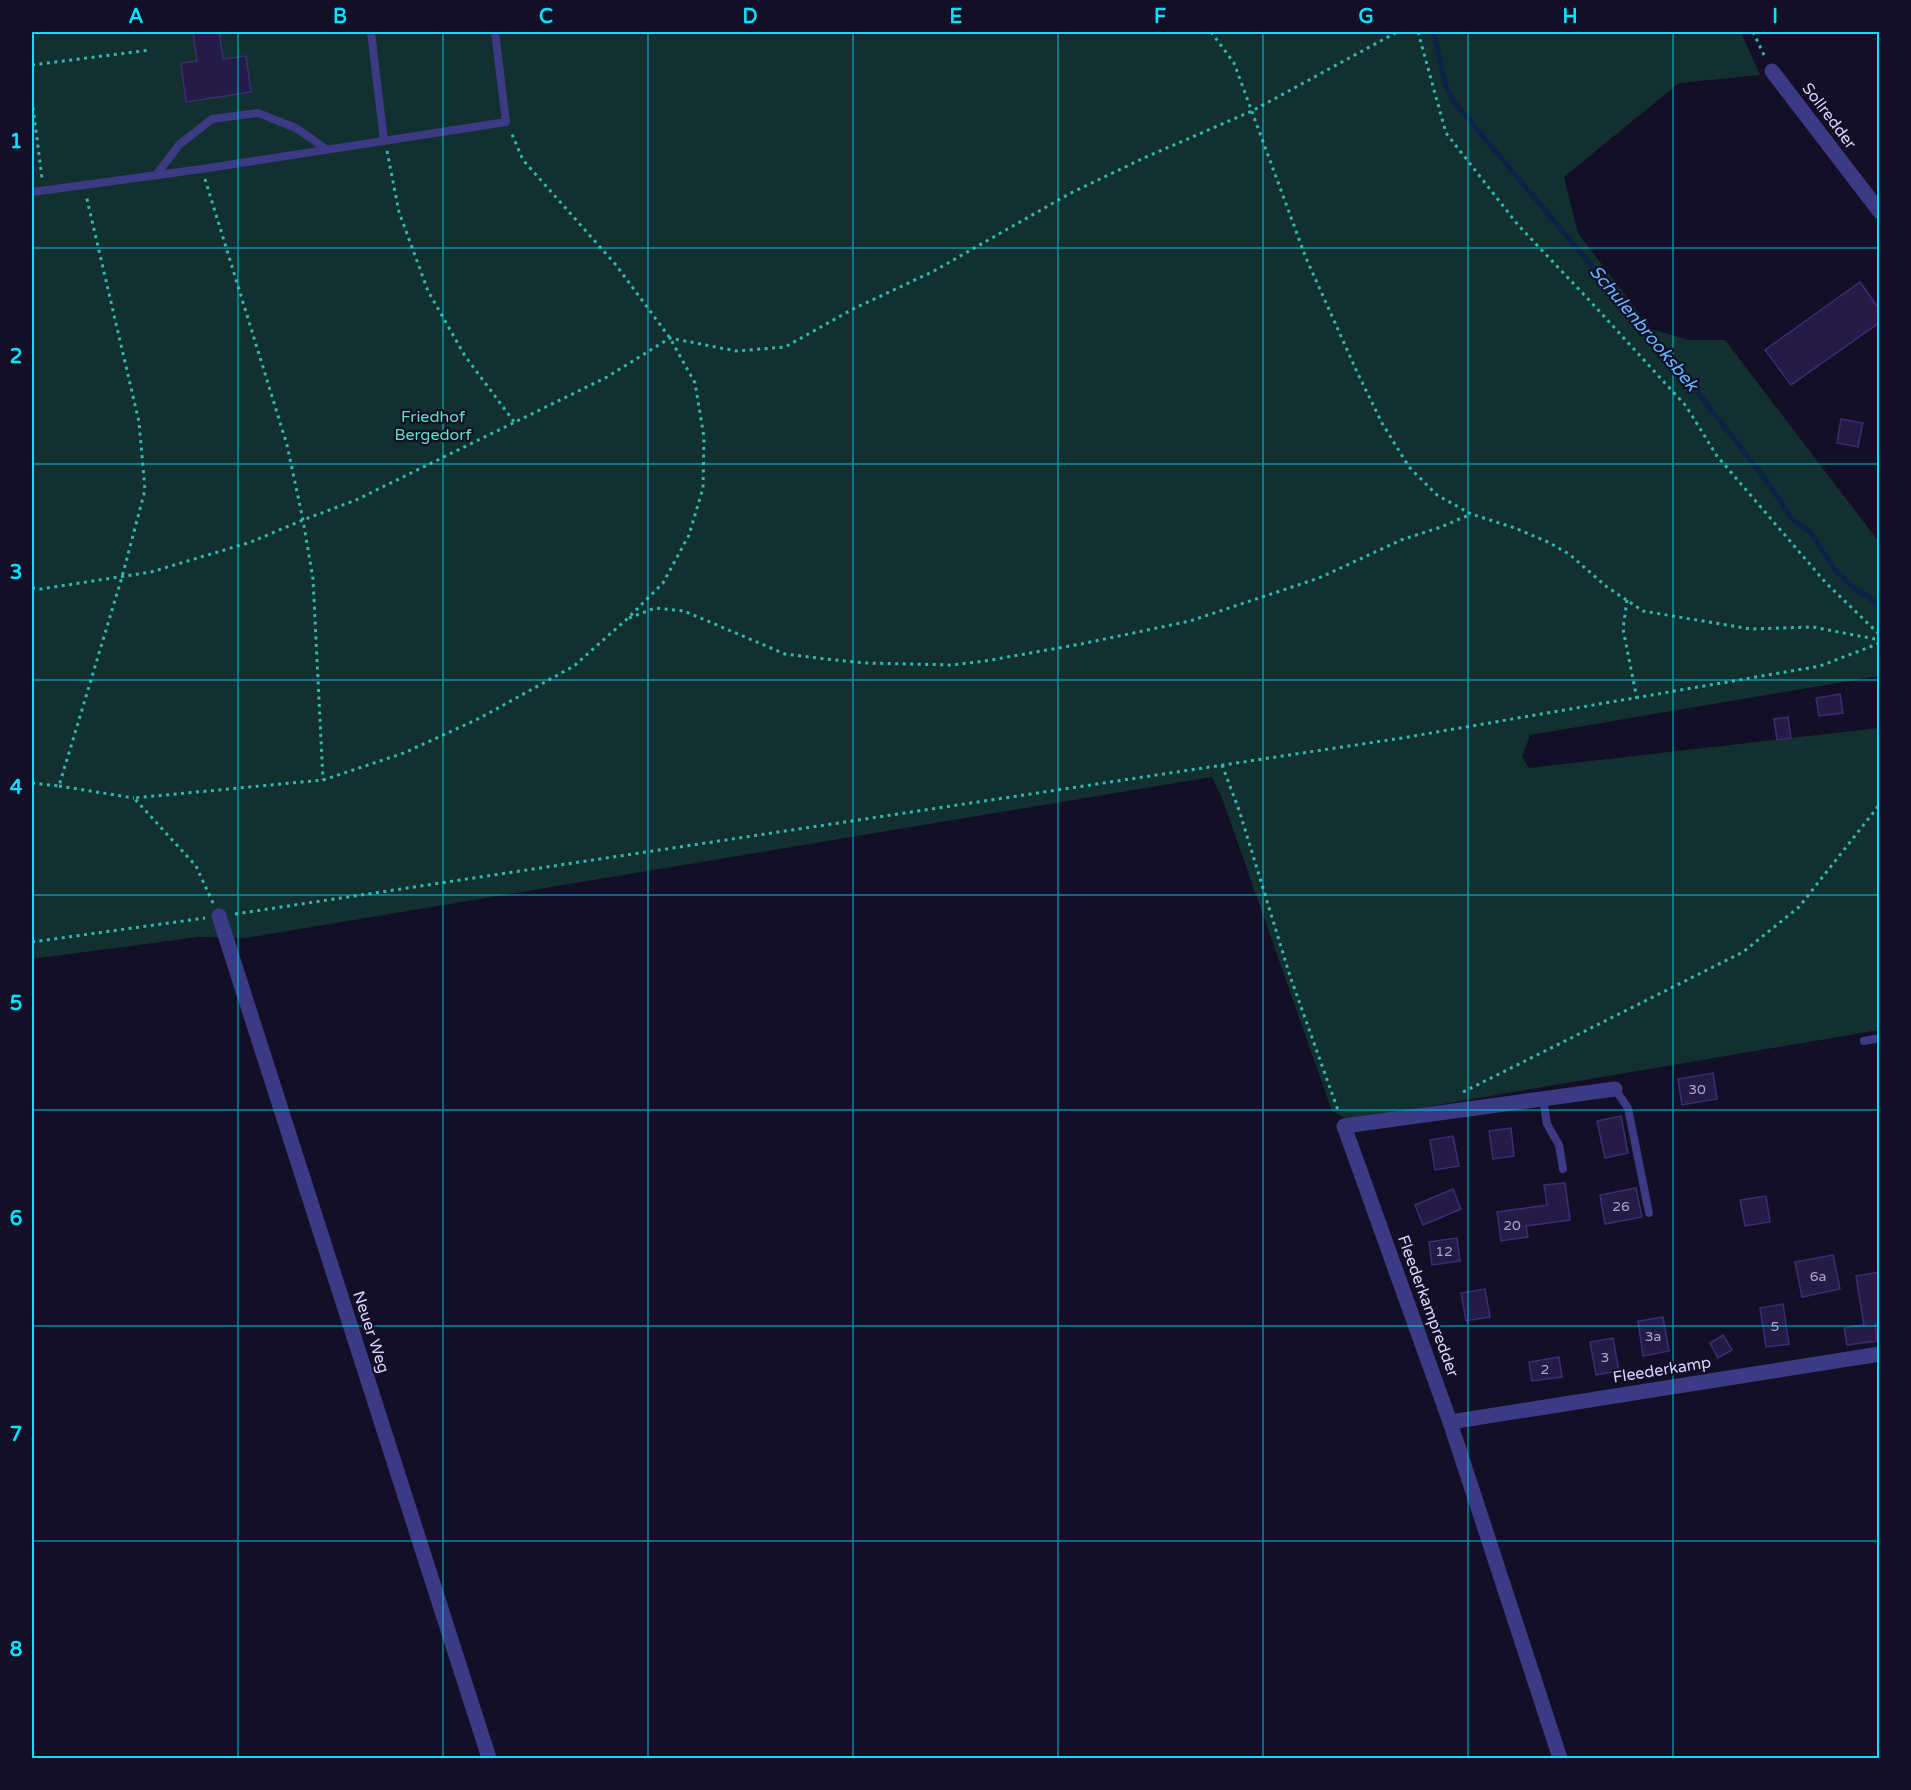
<svg xmlns="http://www.w3.org/2000/svg" width="1911" height="1790" viewBox="0 0 1911 1790" font-family="'Varela Round',sans-serif">
<rect width="100%" height="100%" fill="#130f26"/>
<polygon fill="#12302f" points="32,32 1741,32 1760,75 1679,83 1564,177 1578,233 1651,329 1689,340 1725,340 1879,542 1879,676 1530,735 1522,757 1529,768 1879,728 1879,1030 1349,1120 1332,1111 1223,801 1212,777 246,938 199,937 32,959"/>
<g fill="none" stroke-linecap="round" stroke-linejoin="round">
<polyline stroke="#0c2248" stroke-width="5" points="1434,32 1445,84 1454,102 1692,385 1769,484 1792,519 1810,532 1835,570 1857,591 1868,596 1880,608"/>
</g>
<g fill="#241b47" stroke="#3b2d73" stroke-width="1.5">
<polygon points="193,32 219,32 223,59 246,56 251,92 186,102 181,63 197,61"/>
<polygon points="1860,282 1880,310 1880,322 1791,385 1765,350"/>
<polygon points="1841,419 1863,423 1858,447 1837,443"/>
<polygon points="1840,694 1843,713 1819,716 1816,698"/>
<polygon points="1788,717 1791,738 1777,740 1774,719"/>
<polygon points="1713,1073 1717,1099 1682,1105 1678,1079"/>
<polygon points="1621,1116 1628,1153 1605,1158 1597,1121"/>
<polygon points="1511,1128 1514,1156 1493,1159 1489,1131"/>
<polygon points="1453,1136 1459,1166 1435,1170 1430,1140"/>
<polygon points="1565,1183 1570,1220 1526,1226 1528,1237 1501,1241 1497,1212 1547,1205 1544,1185"/>
<polygon points="1636,1188 1642,1217 1605,1224 1600,1195"/>
<polygon points="1453,1189 1461,1209 1423,1225 1415,1205"/>
<polygon points="1766,1196 1770,1222 1745,1226 1740,1200"/>
<polygon points="1457,1238 1460,1261 1432,1265 1429,1242"/>
<polygon points="1833,1255 1840,1289 1802,1297 1795,1262"/>
<polygon points="1880,1272 1880,1324 1875,1324 1877,1341 1847,1345 1844,1328 1864,1325 1856,1276"/>
<polygon points="1485,1289 1490,1317 1466,1321 1461,1293"/>
<polygon points="1783,1304 1789,1344 1766,1347 1760,1308"/>
<polygon points="1663,1317 1669,1351 1643,1356 1638,1321"/>
<polygon points="1723,1335 1732,1350 1718,1358 1710,1343"/>
<polygon points="1613,1338 1619,1371 1596,1375 1590,1342"/>
<polygon points="1559,1357 1562,1377 1532,1381 1529,1362"/>
</g>
<g fill="none" stroke-linecap="round" stroke-linejoin="round">
<g stroke="#2fb8b0" stroke-width="3" stroke-dasharray="3 4.5" stroke-linecap="butt">
<polyline points="1211,32 1234,63 1306,258 1357,372 1382,423 1409,467 1437,495 1471,514 1515,528 1548,542 1569,554 1607,587 1643,611 1750,629 1813,627 1880,640"/>
<polyline points="1418,32 1446,133 1518,225 1590,301 1686,406 1717,456 1826,583 1880,635"/>
<polyline points="1753,32 1765,57"/>
<polyline points="32,65 150,50"/>
<polyline points="32,100 42,178"/>
<polyline points="387,151 399,212 428,291 465,356 515,423"/>
<polyline points="205,179 287,445 303,520 313,579 323,780"/>
<polyline points="32,588 41,589 151,572 251,542 303,520 356,500 607,377 670,338 736,351 785,347 853,309 934,271 1069,194 1146,157 1252,111 1397,32"/>
<polyline points="1627,600 1623,629 1637,699"/>
<polyline points="629,618 655,608 684,611 785,654 826,659 866,663 952,665 985,661 1081,644 1190,621 1319,578 1401,540 1441,527 1471,514"/>
<polyline points="1222,765 1239,810 1290,976 1339,1113"/>
<polyline points="32,783 59,786 122,577 145,490 139,422 86,195"/>
<polyline points="59,786 134,798"/>
<polyline points="213,903 196,866 134,798 323,780 404,753 480,718 574,666 628,618 663,583 689,535 703,488 704,437 695,383 670,338 616,265 523,160 511,132"/>
<polyline points="235,914 1402,738 1820,666 1880,643"/>
<polyline points="32,942 205,918"/>
<polyline points="1463,1092 1743,952 1799,907 1880,804"/>
</g>
<g stroke="#3d3a85" stroke-width="8">
<polyline points="371,32 384,141"/>
<polyline points="156,175 179,145 212,119 258,113 296,128 326,149"/>
<polyline points="32,192 202,169 506,122 495,32"/>
<polyline points="1864,1041 1880,1038"/>
<polyline points="1615,1089 1628,1108 1649,1213"/>
<polyline points="1543,1099 1547,1124 1559,1145 1563,1169"/>
</g>
<g stroke="#3d3a85" stroke-width="15">
<polyline points="1772,71 1880,212"/>
<polyline points="219,916 489,1758"/>
<polyline points="1450,1422 1880,1354"/>
<polyline points="1560,1758 1450,1422 1344,1126 1615,1089"/>
</g>
</g>
<path fill="none" stroke="#00e5ff" stroke-width="1.5" stroke-opacity="0.55" d="M 238,32 L 238,1758M 443,32 L 443,1758M 648,32 L 648,1758M 853,32 L 853,1758M 1058,32 L 1058,1758M 1263,32 L 1263,1758M 1468,32 L 1468,1758M 1673,32 L 1673,1758M 32,248 L 1880,248M 32,464 L 1880,464M 32,680 L 1880,680M 32,895 L 1880,895M 32,1110 L 1880,1110M 32,1326 L 1880,1326M 32,1541 L 1880,1541"/>
<g text-anchor="middle" dominant-baseline="central" stroke-width="4.5" stroke-linejoin="round" paint-order="stroke">
<g font-size="14" fill="#aca6d1">
<text x="1697" y="1089">30</text>
<text x="1621" y="1206">26</text>
<text x="1512" y="1225">20</text>
<text x="1444" y="1251">12</text>
<text x="1818" y="1276">6a</text>
<text x="1775" y="1326">5</text>
<text x="1653" y="1336">3a</text>
<text x="1605" y="1357">3</text>
<text x="1545" y="1369">2</text>
</g>
<g font-size="16" fill="#d9d4ff" stroke="#130f26">
<text transform="translate(1829 116) rotate(53)">Sollredder</text>
<text transform="translate(1428 1306) rotate(70)">Fleederkampredder</text>
<text transform="translate(371 1332) rotate(72)">Neuer Weg</text>
<text transform="translate(1662 1370) rotate(-9)">Fleederkamp</text>
</g>
<g font-size="16" fill="#5fe0c0" stroke="#130f26">
<text x="433" y="417">Friedhof<tspan x="433" dy="18">Bergedorf</tspan></text>
</g>
<g font-size="18" font-style="italic" fill="#62b6ff" stroke="#130f26">
<text transform="translate(1644 328) rotate(50)">Schulenbrooksbek</text>
</g>
</g>
<rect width="1911" height="1790" fill="none" stroke="#130f26" stroke-width="66"/>
<rect x="33" y="33" width="1845" height="1724" fill="none" stroke="#00e5ff" stroke-width="2"/>
<g font-size="20" text-anchor="middle" font-weight="bold" fill="#00e5ff">
<text x="136" y="23">A</text>
<text x="340" y="23">B</text>
<text x="546" y="23">C</text>
<text x="750" y="23">D</text>
<text x="956" y="23">E</text>
<text x="1160" y="23">F</text>
<text x="1366" y="23">G</text>
<text x="1570" y="23">H</text>
<text x="1775" y="23">I</text>
<text x="16" y="148">1</text>
<text x="16" y="363">2</text>
<text x="16" y="579">3</text>
<text x="16" y="794">4</text>
<text x="16" y="1010">5</text>
<text x="16" y="1225">6</text>
<text x="16" y="1441">7</text>
<text x="16" y="1656">8</text>
</g>
</svg>
